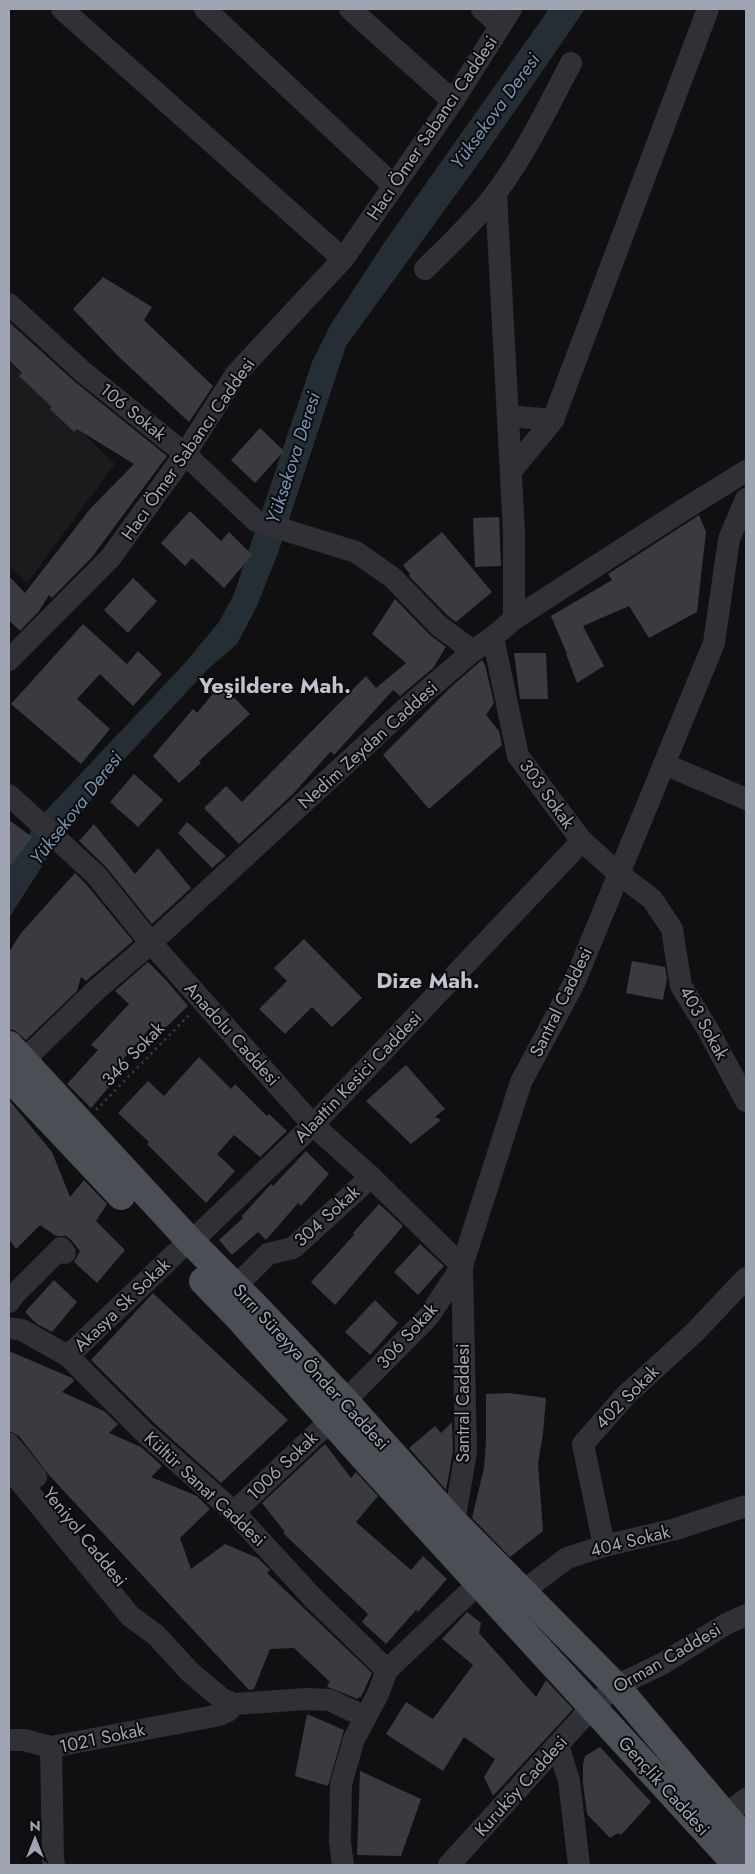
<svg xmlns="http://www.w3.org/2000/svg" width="755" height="1874" viewBox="0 0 755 1874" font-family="Jost,sans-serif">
<rect width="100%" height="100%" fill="#100f11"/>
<polygon fill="#1b1b1e" points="9,362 115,464 27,583 9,566"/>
<polygon fill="#252e35" points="549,9 585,9 486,153 346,346 278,553 257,606 237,644 207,670 118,766 58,841 9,918 9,869 39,818 184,664 219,622 234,594 312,362 331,324 386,240"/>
<g fill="#3a3b41">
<polygon points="103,277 152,307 144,320 213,386 189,422 119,357 73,309"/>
<polygon points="9,322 74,381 167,456 92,557 52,598 49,595 39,611 20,631 9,620 9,576 25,593 90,509 134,464 77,429 74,432 50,409 52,407 19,376 22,373 9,360"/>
<polygon points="260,428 284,451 255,483 231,460"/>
<polygon points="190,511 221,541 229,532 252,555 224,588 192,558 185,566 161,543"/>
<polygon points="699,515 706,532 697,612 649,638 629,606 583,626 604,666 577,683 566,654 567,654 551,616 612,580 608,574"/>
<polygon points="499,517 501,566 475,567 473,518"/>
<polygon points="442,532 492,592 456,622 448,616 409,576 410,574 403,565"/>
<polygon points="133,578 157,601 128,633 104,610"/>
<polygon points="395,599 430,635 446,647 433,668 400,696 393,690 334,755 331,751 293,794 239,844 204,808 226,786 242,802 366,676 376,688 406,663 372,634"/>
<polygon points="83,624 127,664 138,651 162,674 133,706 100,674 77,699 110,729 81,764 11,704"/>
<polygon points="514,653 546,653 548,699 520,699"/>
<polygon points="482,660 485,665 494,703 486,715 499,731 502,745 429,809 383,755 452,686"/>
<polygon points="221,684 250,714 199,761 201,763 179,783 153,756 193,709 197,713"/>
<polygon points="134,774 163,800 138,827 110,802"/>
<polygon points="9,820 32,837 9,868"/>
<polygon points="187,822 226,856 212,868 178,833"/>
<polygon points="94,824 135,874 158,848 191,888 152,924 106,867 79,841"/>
<polygon points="75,873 86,884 133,941 86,981 81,977 77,991 26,1040 14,1030 9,1030 9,952 21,933"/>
<polygon points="304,939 362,998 332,1027 312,1007 285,1034 259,1009 287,981 274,968"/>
<polygon points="632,961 665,967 667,978 663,1000 626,993"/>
<polygon points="148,962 165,979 188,1006 158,1035 151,1027 114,1070 119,1075 91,1108 67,1084 98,1050 91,1045 129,1004 115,991"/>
<polygon points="199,1057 231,1089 235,1084 267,1116 269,1114 287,1131 260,1157 234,1135 217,1154 235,1171 206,1203 147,1144 149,1142 118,1113 148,1081 164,1096"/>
<polygon points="406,1065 445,1109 435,1117 441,1120 411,1144 366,1101"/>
<polygon points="9,1100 52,1152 70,1197 84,1180 107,1204 96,1221 125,1250 97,1283 74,1262 80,1251 71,1240 66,1236 56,1236 40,1225 16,1249 9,1239"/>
<polygon points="306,1151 329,1174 301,1206 298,1203 266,1240 258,1232 232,1255 219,1240 243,1218 242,1216 271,1184 273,1186"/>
<polygon points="379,1204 403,1226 335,1305 311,1282 354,1235 353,1233"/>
<polygon points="420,1244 444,1266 418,1295 394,1272"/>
<polygon points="54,1280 77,1302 52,1332 37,1324 25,1312"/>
<polygon points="153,1293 288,1420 221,1483 154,1423 91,1360"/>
<polygon points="375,1300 398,1323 370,1355 345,1332"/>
<polygon points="9,1351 72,1378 74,1381 62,1392 104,1411 118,1424 109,1433 141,1447 162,1466 151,1477 197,1496 210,1509 180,1538 191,1569 225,1544 258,1558 270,1570 267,1573 372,1673 361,1697 359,1697 358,1699 328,1687 327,1685 330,1682 294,1648 270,1649 254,1689 249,1690 48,1474 19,1436 9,1431"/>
<polygon points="509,1393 546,1398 543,1434 538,1463 543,1531 510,1557 472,1518 484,1468 486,1441 486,1394"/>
<polygon points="452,1422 453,1451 446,1490 409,1448 435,1426 441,1433"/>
<polygon points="325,1444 351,1478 356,1472 378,1496 356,1522 411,1570 423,1556 447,1579 418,1612 416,1610 386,1644 362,1622 368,1614 283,1533 285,1532 262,1503"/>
<polygon points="467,1612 481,1623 479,1633 536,1697 546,1680 573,1709 493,1796 484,1777 495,1759 464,1737 443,1771 386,1734 406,1702 433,1719 473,1665 442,1639"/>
<polygon points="307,1714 344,1730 328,1786 295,1776"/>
<polygon points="600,1747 651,1802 621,1835 618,1833 610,1838 587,1814 583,1784 583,1764 585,1756"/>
<polygon points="360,1771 421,1799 401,1856 357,1855"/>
</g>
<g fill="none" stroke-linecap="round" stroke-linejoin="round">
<polyline stroke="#36383d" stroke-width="2.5" stroke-dasharray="2.5 4" stroke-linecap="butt" points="96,1110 190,1014"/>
<g stroke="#303136" stroke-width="22">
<polyline points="62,9 343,259"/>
<polyline points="205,9 394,186"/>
<polyline points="350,9 453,101"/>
<polyline points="482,9 500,25"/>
<polyline points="496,193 514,532 514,619"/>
<path d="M 425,269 C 449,245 475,221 496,193 C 526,153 548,107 571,63"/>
<polyline points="9,304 82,371 185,454 256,521 356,552 393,578 439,626 473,651"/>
<polyline points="508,416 553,420"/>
<polyline points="511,471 553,420 708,9"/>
<polyline points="493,637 518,756 582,841 619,874 652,899 672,929 681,986 707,1028 746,1101"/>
<polyline points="9,660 111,557 185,454 236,374 343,259 453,101 511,9"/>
<polyline points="664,764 746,799"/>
<polyline points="9,795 96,875 151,943 313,1125 371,1177 462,1266 429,1316 345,1401"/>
<polyline points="23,1061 96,990 151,943 405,709 473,651 493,637 514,619 683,510 746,471"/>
<polyline points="191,1242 313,1125 582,841"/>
<polyline points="235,1287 268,1254 293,1248 371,1177"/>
<polyline points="9,1302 14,1295 61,1248 65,1253"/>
<polyline points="9,1328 22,1330 68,1356 145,1433 234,1512 313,1598 387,1670"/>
<polyline points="68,1356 176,1253"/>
<polyline points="9,1444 36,1477"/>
<polyline points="9,1468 130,1616 156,1635 190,1672 222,1699 234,1704 307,1699 329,1700 366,1717"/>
<polyline points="234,1512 331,1420"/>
<polyline points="454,1522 466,1452 462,1266 521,1082 574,983 714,643 729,539 746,499"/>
<polyline points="604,1546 583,1444 626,1395 695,1332 746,1278"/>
<polyline points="522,1592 567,1558 604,1546 676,1529 746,1506"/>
<polyline points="9,1740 24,1740 51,1747"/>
<polyline points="558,1745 569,1781 579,1865"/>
<polyline points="725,1815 746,1799"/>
<polyline points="54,1865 53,1859 51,1747 220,1715 228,1711 234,1704"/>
<polyline points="343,1865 340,1842 341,1784 354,1739 378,1694 387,1670 479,1583"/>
<polyline points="449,1865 592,1707 616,1686 662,1664 726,1624 746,1615"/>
</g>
<g stroke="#4c4e56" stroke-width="28">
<polyline points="9,1045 191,1242 255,1306 345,1401 454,1522 616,1686 746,1840"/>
<polyline points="9,1077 121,1196"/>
<polyline points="203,1281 237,1316 375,1470 737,1865"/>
</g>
</g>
<g text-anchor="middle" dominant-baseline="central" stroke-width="4" stroke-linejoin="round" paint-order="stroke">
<g font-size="18" fill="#9fa5b3" stroke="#0b0b0c">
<text transform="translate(432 128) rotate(-56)">Hacı Ömer Sabancı Caddesi</text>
<text transform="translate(133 412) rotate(39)">106 Sokak</text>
<text transform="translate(188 449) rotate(-55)">Hacı Ömer Sabancı Caddesi</text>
<text transform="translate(368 745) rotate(-42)">Nedim Zeydan Caddesi</text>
<text transform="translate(547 794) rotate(54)">303 Sokak</text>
<text transform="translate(561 1002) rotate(-64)">Santral Caddesi</text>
<text transform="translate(704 1023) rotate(61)">403 Sokak</text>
<text transform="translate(232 1034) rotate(48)">Anadolu Caddesi</text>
<text transform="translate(133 1054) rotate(-46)">346 Sokak</text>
<text transform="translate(358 1077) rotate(-46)">Alaattin Kesici Caddesi</text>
<text transform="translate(327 1216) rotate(-42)">304 Sokak</text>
<text transform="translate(122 1305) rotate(-44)">Akasya Sk Sokak</text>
<text transform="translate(407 1336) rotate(-48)">306 Sokak</text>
<text transform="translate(311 1367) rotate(47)">Sırrı Süreyya Önder Caddesi</text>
<text transform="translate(627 1397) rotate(-45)">402 Sokak</text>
<text transform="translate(463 1403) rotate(-90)">Santral Caddesi</text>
<text transform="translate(282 1466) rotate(-44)">1006 Sokak</text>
<text transform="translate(205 1489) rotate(43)">Kültür Sanat Caddesi</text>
<text transform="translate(85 1537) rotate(51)">Yeniyol Caddesi</text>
<text transform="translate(630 1541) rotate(-14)">404 Sokak</text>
<text transform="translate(667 1658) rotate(-30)">Orman Caddesi</text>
<text transform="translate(102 1738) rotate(-12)">1021 Sokak</text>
<text transform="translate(521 1786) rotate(-48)">Kuruköy Caddesi</text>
<text transform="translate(664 1786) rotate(48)">Gençlik Caddesi</text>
</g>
<g font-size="19" font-style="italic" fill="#7393b2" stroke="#0b0b0c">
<text transform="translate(495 111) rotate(-54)">Yüksekova Deresi</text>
<text transform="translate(293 458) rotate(-72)">Yüksekova Deresi</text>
<text transform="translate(76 808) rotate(-52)">Yüksekova Deresi</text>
</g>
<g font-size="22" font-weight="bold" fill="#c1c4cf" stroke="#0b0b0c">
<text x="275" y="685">Yeşildere Mah.</text>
<text x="428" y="980">Dize Mah.</text>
</g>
</g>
<rect width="755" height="1874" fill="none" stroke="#9fa5b3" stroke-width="20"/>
<g transform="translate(35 1839)" stroke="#0b0b0c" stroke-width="4" paint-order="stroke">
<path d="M0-4L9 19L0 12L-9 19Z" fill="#9fa5b3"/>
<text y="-8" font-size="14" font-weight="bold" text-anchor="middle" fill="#9fa5b3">N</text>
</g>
</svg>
